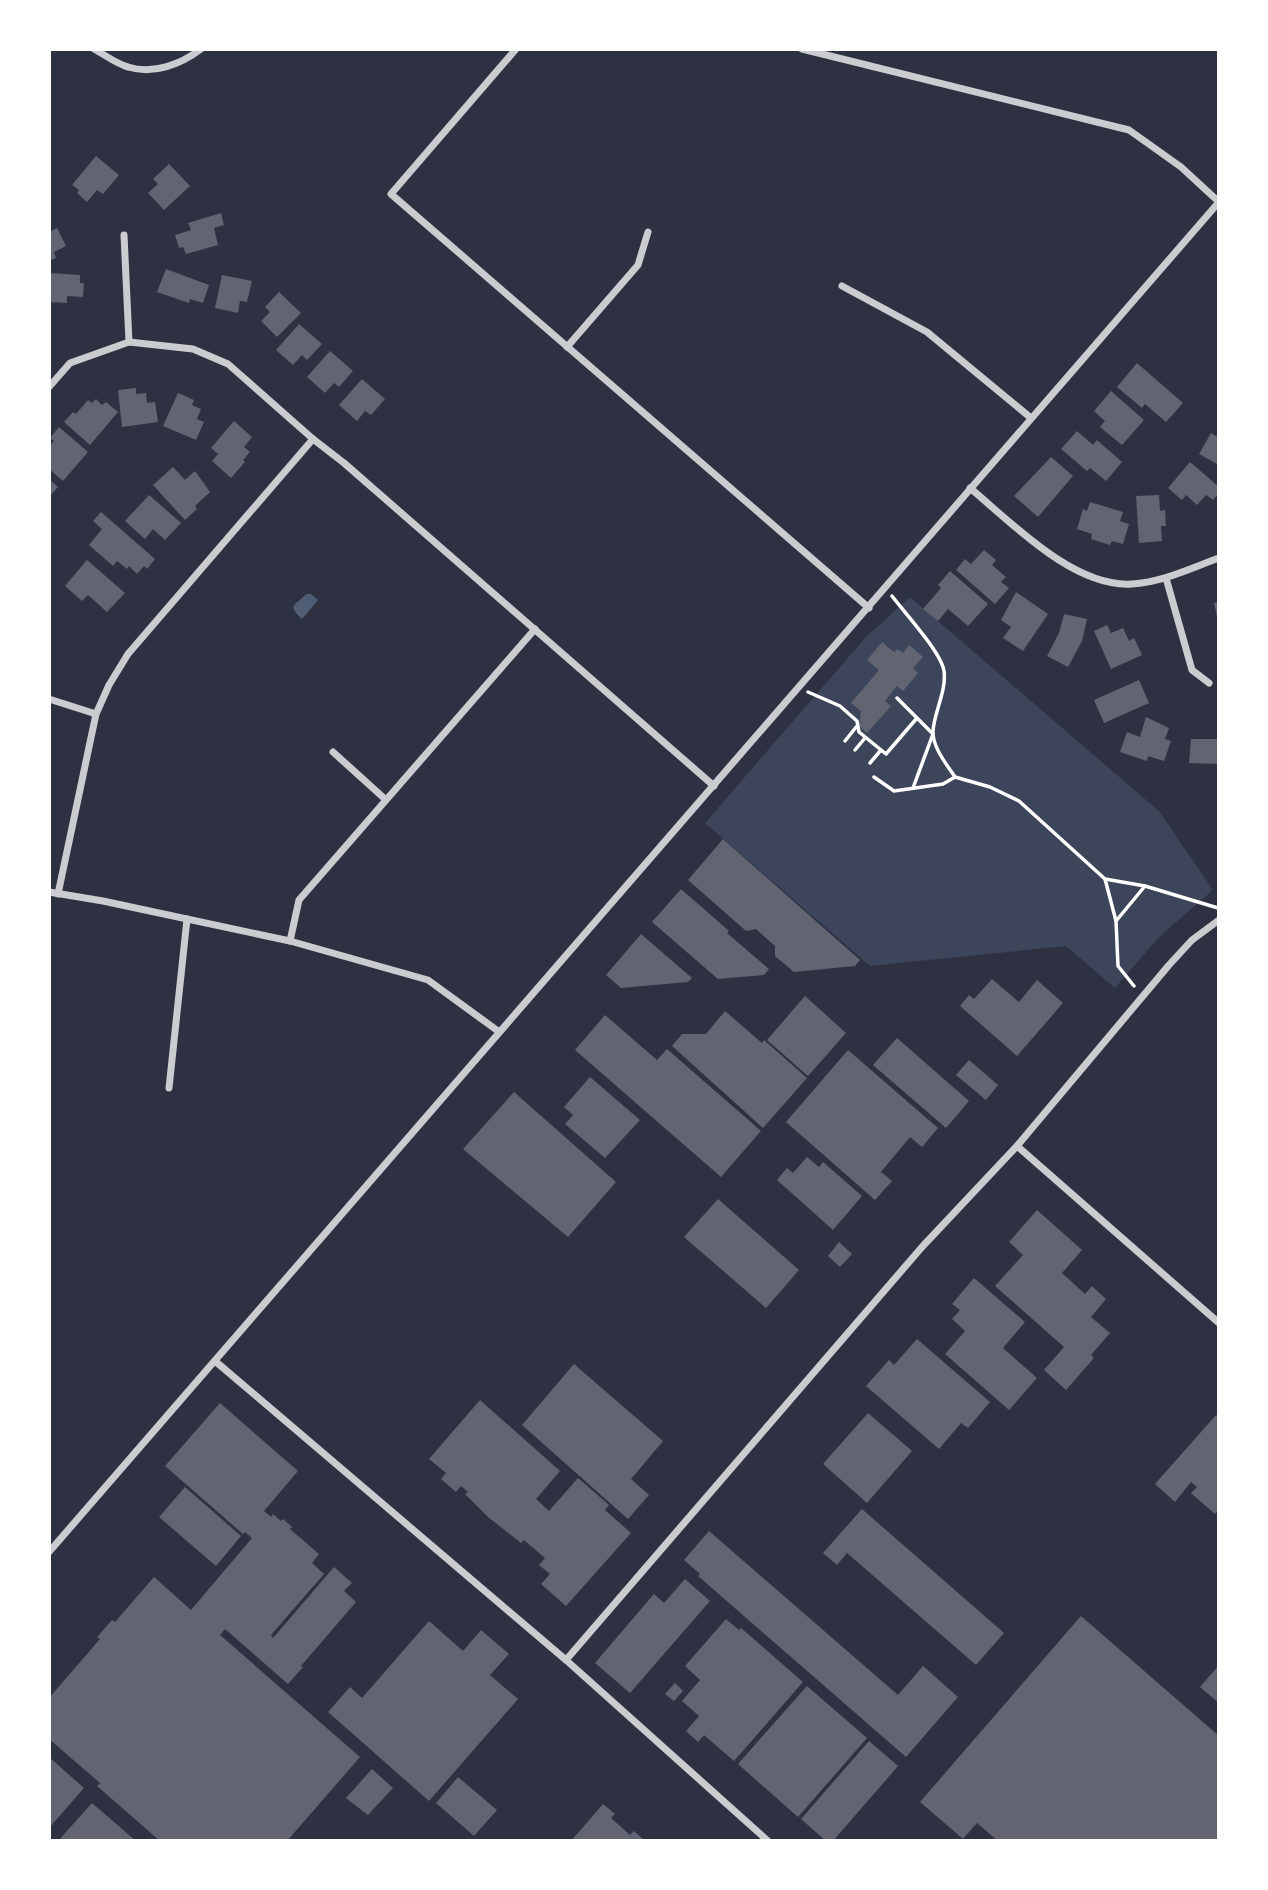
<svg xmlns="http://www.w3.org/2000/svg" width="1268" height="1890" viewBox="0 0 1268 1890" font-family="'Noto Sans',sans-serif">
<rect width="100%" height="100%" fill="#2d3142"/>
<polygon fill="#3c4559" points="910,597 1159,811 1213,890 1159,937 1115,988 1066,946 870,966 705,823 865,638"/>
<path fill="#4f5d75" d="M 306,594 L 311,594 L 318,600 L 302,619 C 285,604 297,605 306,594 Z"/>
<g fill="#626471">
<polygon points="96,156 119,175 103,194 97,190 87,202 77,193 79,190 72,185"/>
<polygon points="169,164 190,186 164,210 148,193 158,184 153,179"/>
<polygon points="221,213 224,225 214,228 218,245 186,254 183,247 179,248 175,235 191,230 188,223"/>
<polygon points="57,228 66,246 54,252 56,258 49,261 49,232"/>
<polygon points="166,269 209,285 203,303 190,299 189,303 157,292"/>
<polygon points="49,273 80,275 80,283 84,283 83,297 67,296 67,303 49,302"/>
<polygon points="222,275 252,281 247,302 240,301 238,313 215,308"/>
<polygon points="279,292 301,313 277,337 261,321 270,312 265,307"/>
<polygon points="299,324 322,344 307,360 302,355 293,365 276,350"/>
<polygon points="330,351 353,371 339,387 334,383 325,393 307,377"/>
<polygon points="1137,363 1183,403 1166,422 1145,404 1142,408 1117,387"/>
<polygon points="362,379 385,399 371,415 365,411 357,421 339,405"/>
<polygon points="136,388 136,394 146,393 147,403 155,402 158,422 122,427 118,390"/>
<polygon points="1111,391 1144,420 1122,445 1100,427 1105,421 1094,411"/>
<polygon points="178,393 194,400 192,405 201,409 197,419 204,422 196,440 163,426"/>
<polygon points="96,399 102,405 106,402 118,412 90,445 64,422 73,412 76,414 88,400 92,403"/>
<polygon points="234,421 252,437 244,447 250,452 243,460 245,462 231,478 212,461 218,454 211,448"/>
<polygon points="59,427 88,452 63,481 49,469 51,460 49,457 49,447 54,441 50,438"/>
<polygon points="1077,431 1093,445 1097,440 1122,462 1106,481 1090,468 1087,471 1061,449"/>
<polygon points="1211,433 1219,438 1219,465 1199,454"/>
<polygon points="1051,457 1073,476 1038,517 1014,496"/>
<polygon points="1190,462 1219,487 1219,493 1213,500 1206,495 1197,505 1186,495 1182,500 1168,488"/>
<polygon points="173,467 185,480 195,471 210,492 195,506 197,509 185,520 153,485"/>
<polygon points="49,479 58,487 49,497"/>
<polygon points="149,495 181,523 165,540 153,529 145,539 125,521"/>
<polygon points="1159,495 1160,511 1165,510 1166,526 1161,526 1162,541 1139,543 1136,496"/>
<polygon points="1090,502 1123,512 1120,521 1129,524 1123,544 1112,541 1110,545 1091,539 1092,534 1077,529 1083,509 1087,511"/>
<polygon points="101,512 155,559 147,569 144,566 137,574 129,566 127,569 117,561 113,566 89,545 102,529 93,521"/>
<polygon points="984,550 996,560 992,565 1006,577 1001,582 1009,588 995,604 956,570 965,559 971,564"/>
<polygon points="87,560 125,593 107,612 88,595 82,601 65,586"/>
<polygon points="950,571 988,604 968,626 948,609 938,621 923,609 941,588 938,585"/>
<polygon points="1016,592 1048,614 1023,651 1003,638 1011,627 1001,620"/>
<polygon points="1219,602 1219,621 1218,621 1214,603"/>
<polygon points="1064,614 1087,619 1082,641 1068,667 1047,656 1059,633"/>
<polygon points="1107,625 1111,633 1123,628 1129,641 1134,638 1142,655 1111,669 1094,631"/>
<polygon points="882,642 894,652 897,649 903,653 909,645 923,657 913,668 918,673 903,691 897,686 885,701 891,706 867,733 859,726 861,711 851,703 879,670 867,660"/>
<polygon points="1139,680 1149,703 1104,723 1094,700"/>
<polygon points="1146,717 1169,728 1165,739 1171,741 1164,761 1148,756 1147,761 1120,752 1127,732 1140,737"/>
<polygon points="1191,739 1219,739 1219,764 1189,763"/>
<polygon points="723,839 860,960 855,966 794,972 775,956 775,946 766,938 756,929 746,931 688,880"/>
<polygon points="681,889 729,931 727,933 769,969 764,975 718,979 652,922"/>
<polygon points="641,934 692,978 688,982 621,988 606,975"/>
<polygon points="992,979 1019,1002 1037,980 1063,1003 1017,1056 960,1006 969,995 974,999"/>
<polygon points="805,996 846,1033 808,1076 767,1040"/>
<polygon points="725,1011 762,1043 764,1040 807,1078 763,1128 672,1046 682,1034 706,1034"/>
<polygon points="605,1015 657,1060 667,1049 761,1131 721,1177 575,1050"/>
<polygon points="897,1038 969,1101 946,1128 873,1065"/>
<polygon points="848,1050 938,1128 922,1147 910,1137 881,1172 892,1181 875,1200 786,1122"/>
<polygon points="969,1060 998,1085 986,1100 956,1075"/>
<polygon points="590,1077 640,1120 605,1158 565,1124 573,1115 564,1107"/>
<polygon points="514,1092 616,1182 568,1237 463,1149"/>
<polygon points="807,1157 819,1167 823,1162 862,1196 833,1230 777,1180 787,1168 793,1173"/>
<polygon points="718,1199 799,1270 766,1308 684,1237"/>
<polygon points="1037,1210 1082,1250 1062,1273 1085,1294 1092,1286 1106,1299 1091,1317 1110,1333 1091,1355 1094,1358 1066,1390 1044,1370 1064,1347 995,1286 1023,1255 1009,1242"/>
<polygon points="839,1242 852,1254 840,1267 828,1256"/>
<polygon points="974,1278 1025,1322 1003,1348 1037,1378 1009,1410 945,1354 965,1331 952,1319 960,1310 952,1304"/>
<polygon points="917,1339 990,1402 968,1428 961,1423 939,1449 866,1386 889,1360 894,1365"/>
<polygon points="574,1364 663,1441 631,1479 649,1495 628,1519 522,1425"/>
<polygon points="480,1400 560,1471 536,1499 549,1511 578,1478 609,1505 605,1510 631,1533 566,1606 541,1584 550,1574 539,1565 545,1558 524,1540 521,1543 488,1517 465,1494 468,1492 461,1486 456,1492 441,1479 446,1473 429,1459"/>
<polygon points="220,1403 298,1471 264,1511 271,1517 273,1514 281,1521 283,1519 292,1527 290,1529 319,1554 312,1563 324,1574 271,1635 273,1638 334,1567 352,1583 344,1591 356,1602 301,1666 303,1667 288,1684 225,1629 220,1635 360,1757 287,1841 160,1841 97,1786 100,1783 49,1739 49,1698 100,1639 97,1637 112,1620 115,1622 154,1577 191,1610 252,1538 245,1532 243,1534 165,1466"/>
<polygon points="868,1413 912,1451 867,1503 823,1464"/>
<polygon points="1216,1415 1219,1417 1219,1510 1215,1514 1191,1493 1197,1487 1191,1482 1175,1502 1155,1484"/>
<polygon points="185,1487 241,1536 216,1566 159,1517"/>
<polygon points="862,1509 1004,1633 976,1665 847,1553 837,1565 823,1553"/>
<polygon points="709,1531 898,1695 923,1666 958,1697 906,1757 698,1576 700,1574 684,1560"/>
<polygon points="685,1579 710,1601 630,1693 595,1663 654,1594 664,1603"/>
<polygon points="1081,1616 1219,1736 1219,1841 998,1841 977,1823 963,1839 920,1802"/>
<polygon points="726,1619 739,1630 741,1628 803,1682 734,1761 704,1735 698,1742 686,1731 699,1716 682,1701 700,1680 685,1666"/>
<polygon points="429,1621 463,1651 481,1630 509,1654 490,1675 518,1699 429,1801 328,1712 350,1687 362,1698"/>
<polygon points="1219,1665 1219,1703 1200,1687"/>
<polygon points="675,1683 683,1691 674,1701 665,1694"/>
<polygon points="807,1686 867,1738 798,1817 738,1764"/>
<polygon points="869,1741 898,1766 833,1841 826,1841 801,1819"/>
<polygon points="49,1757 84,1788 49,1828"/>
<polygon points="372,1769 393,1788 368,1815 346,1798"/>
<polygon points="458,1777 497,1810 474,1836 436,1803"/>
<polygon points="92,1803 136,1841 58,1841"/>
<polygon points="603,1804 615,1814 611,1818 630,1835 634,1831 645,1841 571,1841"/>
</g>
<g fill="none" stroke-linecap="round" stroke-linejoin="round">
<g stroke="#fff" stroke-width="3.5">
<path d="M 892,596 C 904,612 941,652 944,671 C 947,692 932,716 933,734 C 934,749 947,765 955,777"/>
<polyline points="808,692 840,706 857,721 859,732 886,754 917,718"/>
<polyline points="897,698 933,734 913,788"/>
<polyline points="845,741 857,726"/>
<polyline points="855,750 865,738"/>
<polyline points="870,763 881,750"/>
<polyline points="874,777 894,791 943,784 955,777 990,787 1019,801 1105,879 1116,921 1118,966 1134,986"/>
<polyline points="1105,879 1145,886 1218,908"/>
<polyline points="1116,921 1145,886"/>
</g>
<g stroke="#caccd0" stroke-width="7">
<path d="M 94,49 C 105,55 117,64 128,67 C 154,75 181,64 201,49"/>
<polyline points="516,49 391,194 869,608"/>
<polyline points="802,49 1129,130 1181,167 1219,202"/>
<polyline points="124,235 129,342"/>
<polyline points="842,286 927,332 1031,418"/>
<polyline points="567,347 638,265 648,232"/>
<polyline points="49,387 70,363 129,342 193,349 228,364 313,439 344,463 714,786"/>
<path d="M 970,488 C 1012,523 1074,588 1132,584 C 1163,582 1191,568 1219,558"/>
<polyline points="1166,578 1192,670 1209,683"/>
<polyline points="49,699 96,714"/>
<polyline points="333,752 385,799"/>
<polyline points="49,892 103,901 290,941 428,980 498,1031"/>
<polyline points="58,894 96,714 109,685 128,654 313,439"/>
<polyline points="290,941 299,900 535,629"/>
<polyline points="169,1088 187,919"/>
<polyline points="1017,1146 1219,1323"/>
<polyline points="215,1361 566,1660 768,1841"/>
<polyline points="49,1552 1219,202"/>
<polyline points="566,1660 922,1247 1017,1146 1169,965 1192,940 1219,920"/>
</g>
</g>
<rect width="1268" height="1890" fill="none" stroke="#ffffff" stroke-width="102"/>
</svg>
